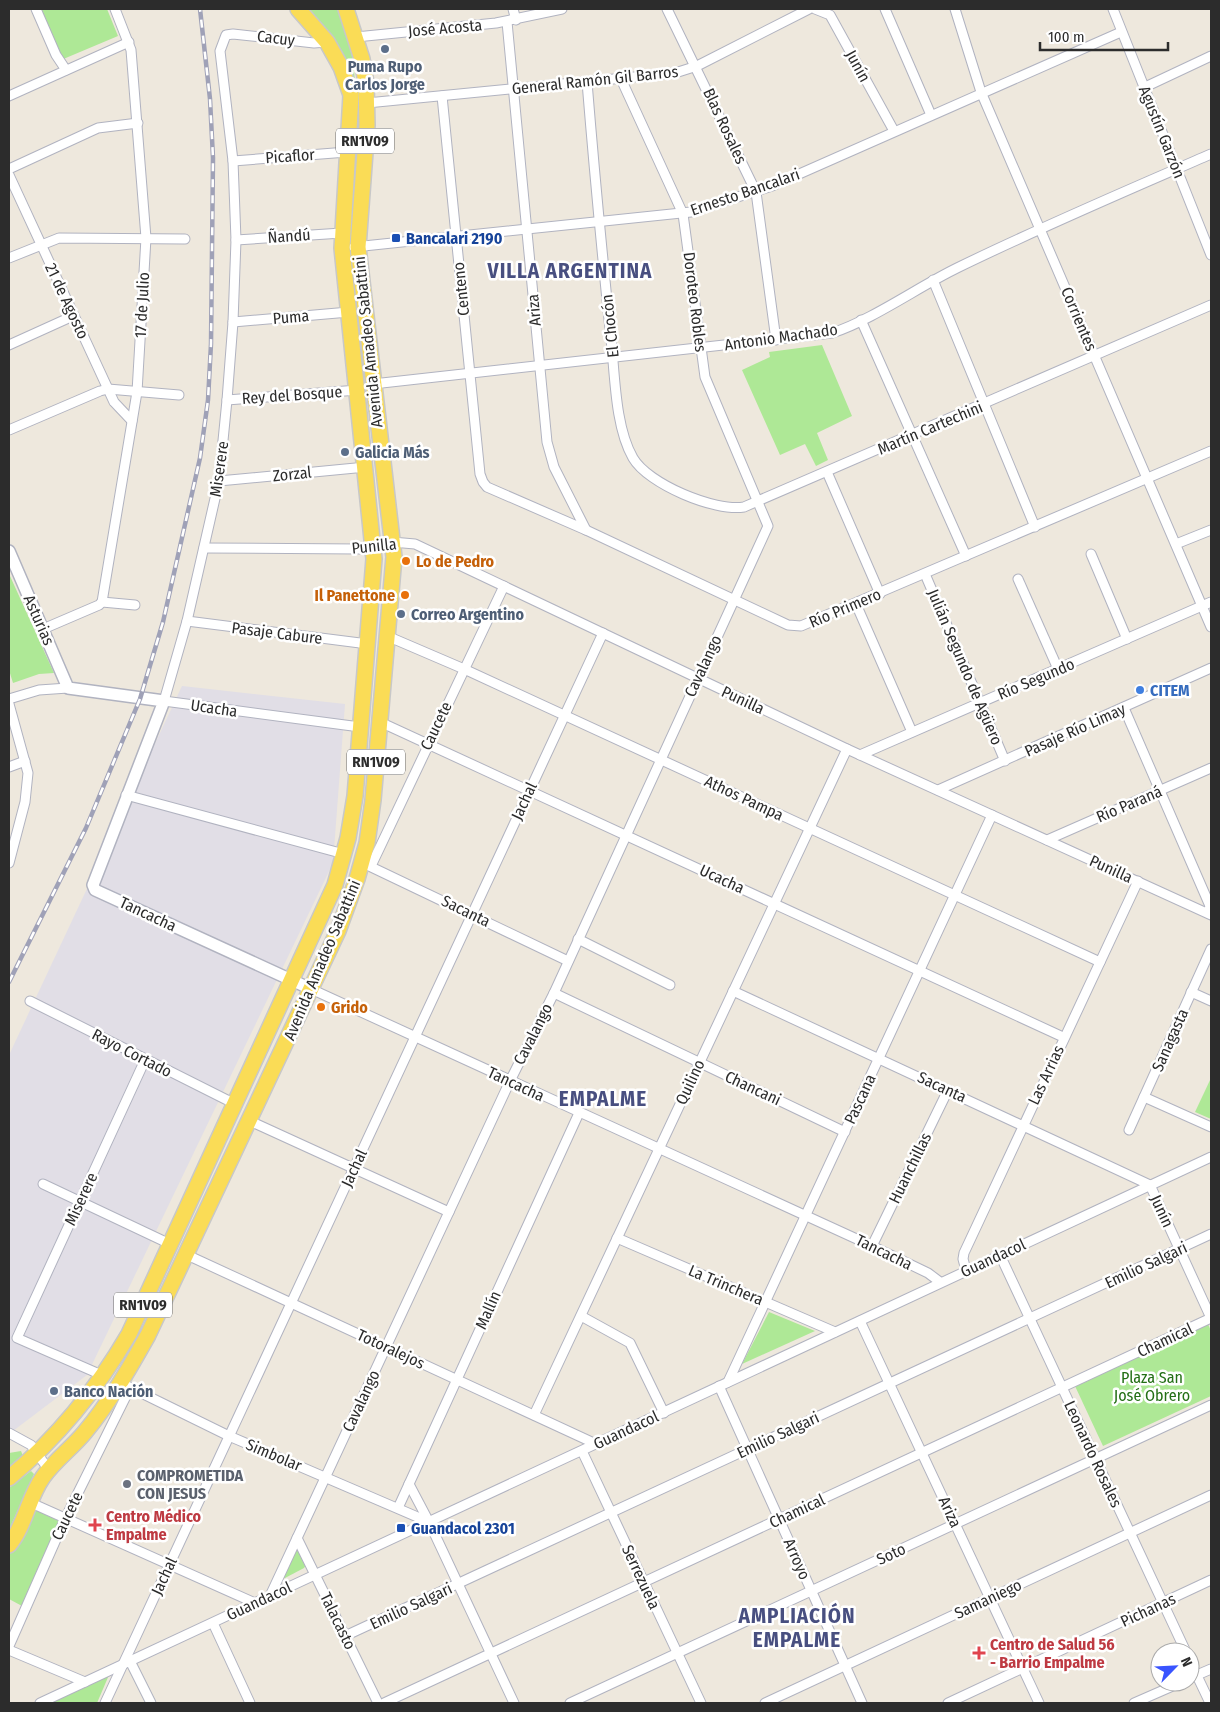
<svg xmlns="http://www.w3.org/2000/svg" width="1220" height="1712" viewBox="0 0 1220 1712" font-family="'Fira Sans Condensed',sans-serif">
<rect width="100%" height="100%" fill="#eee8dd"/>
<polygon fill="#e1dee6" points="182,686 345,704 333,863 87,1375 9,1434 9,1055"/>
<g fill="#aee896">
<polygon points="39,9 107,9 118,36 61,60"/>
<polygon points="307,9 338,9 341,15 353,60 358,113 353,87"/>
<polygon points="822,345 852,416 817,433 828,460 816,466 805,444 780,455 742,370 770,357 769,352"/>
<polygon points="10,576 54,673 39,674 13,683 9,670"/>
<polygon points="1211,1078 1211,1119 1195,1112"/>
<polygon points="769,1312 815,1331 742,1364"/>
<polygon points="1208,1324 1211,1331 1211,1396 1103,1446 1075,1386"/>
<polygon points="21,1451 23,1456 9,1468 9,1453"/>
<polygon points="31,1471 34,1474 9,1530 9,1488"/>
<polygon points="31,1508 59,1521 22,1606 9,1599 9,1553 22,1533"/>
<polygon points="295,1550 300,1551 306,1565 304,1568 285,1578 282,1578"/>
<polygon points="109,1675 97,1703 50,1703"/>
</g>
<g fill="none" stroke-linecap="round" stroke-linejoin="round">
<g stroke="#b1b3c0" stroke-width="11">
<g id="minor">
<polyline points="36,9 56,55 66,70"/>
<polyline points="513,9 516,20"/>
<polyline points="667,9 756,192 776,340"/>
<polyline points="815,9 830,15 894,131"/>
<polyline points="885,9 931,115"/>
<polyline points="955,9 981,92 1211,627"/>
<polyline points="1113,9 1211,255"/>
<polyline points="507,22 547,442 554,467 586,530"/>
<polyline points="356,37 496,23 562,9"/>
<polyline points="327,42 314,43 233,34 226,35 220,51 233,161 236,240 233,322 227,400 219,481 187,621 164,701 360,727"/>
<path d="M 587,82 C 594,168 602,253 611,339 C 615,375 615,427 633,458 C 648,484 715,512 744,507 L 1211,305"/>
<polyline points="1143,88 1211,56"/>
<polyline points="9,96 129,42"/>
<polyline points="442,96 480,474 483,482 487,487 586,530 788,625 801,626 1211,451"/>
<polyline points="367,103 675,73 697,66 809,9"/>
<polyline points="233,161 347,152"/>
<polyline points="9,169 98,128 138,123"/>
<polyline points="9,175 114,402 132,421"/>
<polyline points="236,240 342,233"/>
<polyline points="354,247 691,212 772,186 1121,32"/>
<polyline points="9,258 59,238 185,239"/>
<polyline points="933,280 1035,527"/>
<polyline points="861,320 966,556"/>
<polyline points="233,322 349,312"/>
<polyline points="9,345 73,316"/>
<path d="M 373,384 L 832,333 C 872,320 918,287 957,268 C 1041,227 1126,191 1211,154"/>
<polyline points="227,400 358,390"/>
<polyline points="9,430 100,391 108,389 179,395"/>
<polyline points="827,472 880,594"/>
<polyline points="219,481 366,467"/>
<polyline points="1176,544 1211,530"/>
<polyline points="204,548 359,549 392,542 415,544 847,749 1211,915"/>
<polyline points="1091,554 1127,639"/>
<polyline points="925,574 1005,761"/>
<polyline points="1018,579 1058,669"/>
<polyline points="102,602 137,392 146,238 131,50 115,9"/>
<polyline points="856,604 912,732"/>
<polyline points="187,621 368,644"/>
<polyline points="43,629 99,605 102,602 135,605"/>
<polyline points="387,636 464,669 1100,962"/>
<polyline points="9,699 39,690 68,688"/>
<polyline points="9,704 28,773 25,802 9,863"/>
<polyline points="1124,708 1210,906 1208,913"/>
<polyline points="380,722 1063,1037"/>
<polyline points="860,755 1211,602"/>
<polyline points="9,767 25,761"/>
<polyline points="938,790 1211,668"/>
<polyline points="126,795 344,854"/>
<polyline points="1047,840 1211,768"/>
<polyline points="367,865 568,961"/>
<polyline points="371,866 504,586"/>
<polyline points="578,939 670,985"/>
<polyline points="311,989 872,1246 928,1273 940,1282"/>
<polyline points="733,991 1150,1185"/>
<polyline points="1191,992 1211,1001"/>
<polyline points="554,993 845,1132"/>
<polyline points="30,1001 235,1104"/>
<polyline points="1144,1097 1211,1127"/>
<polyline points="250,1121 449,1212"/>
<polyline points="1129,1130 1211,949"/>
<polyline points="43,1184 170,1244"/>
<polyline points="1150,1185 1211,1318"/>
<polyline points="617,1238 835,1332"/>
<polyline points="872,1246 948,1090"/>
<polyline points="185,1254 596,1444"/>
<polyline points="1000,1255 1186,1652"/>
<polyline points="966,1270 963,1259 964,1253 1138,881"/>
<polyline points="581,1316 630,1343 664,1413"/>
<polyline points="860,1321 1039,1703"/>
<polyline points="104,1376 17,1338 145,1060"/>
<polyline points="728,1382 992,815"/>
<polyline points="121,1383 229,1436 429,1522"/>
<polyline points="719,1386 862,1703"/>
<polyline points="534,1415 847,749"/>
<polyline points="9,1433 31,1445 49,1470"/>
<polyline points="582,1451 701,1703"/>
<polyline points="409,1484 429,1522 514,1703"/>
<polyline points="29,1502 255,1603"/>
<polyline points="398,1508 579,1113"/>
<polyline points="297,1538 378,1703"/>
<polyline points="270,1596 510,1081 554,993 768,526 705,377 683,214 621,79"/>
<polyline points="213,1623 250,1703"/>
<polyline points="345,1636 1211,1234"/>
<polyline points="9,1646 65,1519 130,1388"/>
<polyline points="9,1650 85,1682"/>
<polyline points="130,1661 151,1703"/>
<polyline points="1190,1661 1210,1703"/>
<polyline points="1190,1678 1211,1669"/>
<polyline points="40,1703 1211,1157"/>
<polyline points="105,1703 603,633"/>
<polyline points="384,1703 1211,1318"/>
<polyline points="570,1703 1211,1405"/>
<polyline points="765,1703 1211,1495"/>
<polyline points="948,1703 1211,1580"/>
<polyline points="1134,1703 1182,1682"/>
</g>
</g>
<g stroke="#b1b3c0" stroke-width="14">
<polyline id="tertiary" points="9,551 68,688 164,701 93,885 95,890 311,989"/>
</g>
<g stroke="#c8c8c8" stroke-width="18">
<g id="primary">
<path d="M 9,1478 C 57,1438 97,1389 129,1334 L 335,885 L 348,838 L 355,796 L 374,559 L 342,248 L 351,95 L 341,67 L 327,42 L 298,9"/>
<path d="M 9,1545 C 25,1526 28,1498 43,1477 C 55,1460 72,1448 85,1432 C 110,1402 129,1369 148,1335 L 338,931 L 357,879 L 367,843 L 373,800 L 394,557 L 358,247 L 367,125 L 366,83 L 362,59 L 346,9"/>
</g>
</g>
<use href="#minor" stroke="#fff" stroke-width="9"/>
<use href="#tertiary" stroke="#fff" stroke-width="11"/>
<use href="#primary" stroke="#fadc56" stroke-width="15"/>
<g stroke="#9fa1b7" stroke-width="4.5">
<polyline id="rail" points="9,982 86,828 140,699 163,622 200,458 208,400 211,344 213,158 210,99 200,9"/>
</g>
<use href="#rail" stroke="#fff" stroke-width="2.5" stroke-dasharray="8" stroke-linecap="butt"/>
</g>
<g fill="#5c6f8a" stroke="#fff" stroke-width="2">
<circle cx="385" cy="49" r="5"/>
<circle cx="345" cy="452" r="5"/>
<circle cx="401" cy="614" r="5"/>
<circle cx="54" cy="1391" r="5"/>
</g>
<g fill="#1a4fb4" stroke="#fff" stroke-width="2">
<rect x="391" y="233" width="10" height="10" rx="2.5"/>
<rect x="396" y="1523" width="10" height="10" rx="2.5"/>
</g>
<g fill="#e8710a" stroke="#fff" stroke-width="2">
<circle cx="406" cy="561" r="5"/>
<circle cx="405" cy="595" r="5"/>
<circle cx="321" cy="1007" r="5"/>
</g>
<circle fill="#3f7fe0" stroke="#fff" stroke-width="2" cx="1140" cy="690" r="5"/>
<circle fill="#6b7280" stroke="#fff" stroke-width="2" cx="127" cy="1484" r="5"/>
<g fill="#e0444e" stroke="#fff" stroke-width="2">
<path d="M92.5 1517.5h5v5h5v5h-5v5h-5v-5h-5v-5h5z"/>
<path d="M976.5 1645.5h5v5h5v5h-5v5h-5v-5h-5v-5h5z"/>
</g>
<g text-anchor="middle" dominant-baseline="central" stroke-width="5" stroke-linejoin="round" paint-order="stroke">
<g fill="#fff" stroke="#6b6b6b" stroke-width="1">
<rect x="336" y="128.5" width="58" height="25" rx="4"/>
<rect x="347" y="749.5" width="58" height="25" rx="4"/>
<rect x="114" y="1292.5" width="58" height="25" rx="4"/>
</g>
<g font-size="15" font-weight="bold" fill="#2c2c2c">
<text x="365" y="141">RN1V09</text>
<text x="376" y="762">RN1V09</text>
<text x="143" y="1305">RN1V09</text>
</g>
<g font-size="16" fill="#2c2c2c" stroke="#fff">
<text transform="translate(445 28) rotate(-5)">José Acosta</text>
<text transform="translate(276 38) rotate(7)">Cacuy</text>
<text transform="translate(858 66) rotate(61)">Junín</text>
<text transform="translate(595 80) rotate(-6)">General Ramón Gil Barros</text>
<text transform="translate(725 126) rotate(65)">Blas Rosales</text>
<text transform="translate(1162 132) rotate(68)">Agustín Garzón</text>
<text transform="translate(290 156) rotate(-4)">Picaflor</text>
<text transform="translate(745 192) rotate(-19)">Ernesto Bancalari</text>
<text transform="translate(289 236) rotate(-4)">Ñandú</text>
<text transform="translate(461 289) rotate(-96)">Centeno</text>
<text transform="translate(67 301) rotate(65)">21 de Agosto</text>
<text transform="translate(695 302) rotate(83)">Doroteo Robles</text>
<text transform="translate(142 305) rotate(-87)">17 de Julio</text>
<text transform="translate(534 310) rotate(-95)">Ariza</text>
<text transform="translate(291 317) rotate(-5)">Puma</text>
<text transform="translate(1079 319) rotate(67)">Corrientes</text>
<text transform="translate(610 326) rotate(-96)">El Chocón</text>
<text transform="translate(781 337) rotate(-8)">Antonio Machado</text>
<text transform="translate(368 342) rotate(-96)">Avenida Amadeo Sabattini</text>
<text transform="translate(292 395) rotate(-4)">Rey del Bosque</text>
<text transform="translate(930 428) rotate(-23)">Martín Cartechini</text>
<text transform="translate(219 469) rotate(-82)">Miserere</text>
<text transform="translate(292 474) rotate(-6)">Zorzal</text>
<text transform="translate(374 546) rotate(-6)">Punilla</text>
<text transform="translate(845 608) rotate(-23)">Río Primero</text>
<text transform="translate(39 620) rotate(66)">Asturias</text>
<text transform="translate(277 633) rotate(7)">Pasaje Cabure</text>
<text transform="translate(703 666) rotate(-65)">Cavalango</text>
<text transform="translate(965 667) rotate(67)">Julián Segundo de Agüero</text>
<text transform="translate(1036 679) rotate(-23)">Río Segundo</text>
<text transform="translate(743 700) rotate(25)">Punilla</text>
<text transform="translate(214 708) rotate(8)">Ucacha</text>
<text transform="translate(436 726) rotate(-64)">Caucete</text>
<text transform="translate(1075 730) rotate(-24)">Pasaje Río Limay</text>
<text transform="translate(744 798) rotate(25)">Athos Pampa</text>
<text transform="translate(524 801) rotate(-65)">Jachal</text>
<text transform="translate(1129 804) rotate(-23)">Río Paraná</text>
<text transform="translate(1111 869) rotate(24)">Punilla</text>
<text transform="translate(722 879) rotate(25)">Ucacha</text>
<text transform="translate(466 911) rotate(26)">Sacanta</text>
<text transform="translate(148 914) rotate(25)">Tancacha</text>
<text transform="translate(322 960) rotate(-67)">Avenida Amadeo Sabattini</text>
<text transform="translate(533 1034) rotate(-63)">Cavalango</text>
<text transform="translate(1170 1040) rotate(-66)">Sanagasta</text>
<text transform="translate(132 1053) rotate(27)">Rayo Cortado</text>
<text transform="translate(1046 1075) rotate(-65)">Las Arrias</text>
<text transform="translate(690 1082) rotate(-65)">Quilino</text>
<text transform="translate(516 1084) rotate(25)">Tancacha</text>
<text transform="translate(942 1087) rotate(25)">Sacanta</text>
<text transform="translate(753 1088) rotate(25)">Chancani</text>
<text transform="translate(860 1099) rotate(-65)">Pascana</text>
<text transform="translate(354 1168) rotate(-65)">Jachal</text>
<text transform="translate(910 1168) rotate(-64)">Huanchillas</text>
<text transform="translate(81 1199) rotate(-65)">Miserere</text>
<text transform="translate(1162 1211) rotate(65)">Junín</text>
<text transform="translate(884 1252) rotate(26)">Tancacha</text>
<text transform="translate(993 1258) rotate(-25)">Guandacol</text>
<text transform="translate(1146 1265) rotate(-25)">Emilio Salgari</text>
<text transform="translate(726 1285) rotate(23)">La Trinchera</text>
<text transform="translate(488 1310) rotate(-66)">Mallín</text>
<text transform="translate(1165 1340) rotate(-25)">Chamical</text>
<text transform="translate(391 1349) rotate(25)">Totoralejos</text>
<text transform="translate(361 1401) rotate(-65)">Cavalango</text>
<text transform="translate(626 1430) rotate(-25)">Guandacol</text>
<text transform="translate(778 1435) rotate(-25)">Emilio Salgari</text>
<text transform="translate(1093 1454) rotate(65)">Leonardo Rosales</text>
<text transform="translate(274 1455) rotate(23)">Simbolar</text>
<text transform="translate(797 1511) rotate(-25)">Chamical</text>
<text transform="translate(950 1512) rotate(65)">Ariza</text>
<text transform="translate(67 1516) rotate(-64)">Caucete</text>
<text transform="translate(891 1554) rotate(-25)">Soto</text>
<text transform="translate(797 1559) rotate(66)">Arroyo</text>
<text transform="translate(164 1576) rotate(-65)">Jachal</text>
<text transform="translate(641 1577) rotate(65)">Serrezuela</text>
<text transform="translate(988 1599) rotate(-25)">Samaniego</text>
<text transform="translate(259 1601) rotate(-25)">Guandacol</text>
<text transform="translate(411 1606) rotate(-25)">Emilio Salgari</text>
<text transform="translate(1148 1610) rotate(-25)">Pichanas</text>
<text transform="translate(338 1621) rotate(64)">Talacasto</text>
</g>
<g font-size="16" font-weight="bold" fill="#4e5e75" stroke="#fff" text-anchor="start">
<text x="385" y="66" text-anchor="middle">Puma Rupo<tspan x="385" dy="18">Carlos Jorge</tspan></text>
<text x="355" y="452">Galicia Más</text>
<text x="411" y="614">Correo Argentino</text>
<text x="64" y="1391">Banco Nación</text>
</g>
<g font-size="16" font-weight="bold" fill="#164399" stroke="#fff" text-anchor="start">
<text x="406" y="238">Bancalari 2190</text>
<text x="411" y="1528">Guandacol 2301</text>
</g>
<g font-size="16" font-weight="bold" fill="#c56008" stroke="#fff" text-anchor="start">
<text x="416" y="561">Lo de Pedro</text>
<text x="395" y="595" text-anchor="end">Il Panettone</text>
<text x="331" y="1007">Grido</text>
</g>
<g font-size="16" font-weight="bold" fill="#366cbe" stroke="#fff" text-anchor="start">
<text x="1150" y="690">CITEM</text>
</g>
<g font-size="16" fill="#236f15" stroke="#fff">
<text x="1152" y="1377">Plaza San<tspan x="1152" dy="18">José Obrero</tspan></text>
</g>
<g font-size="16" font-weight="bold" fill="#5b616d" stroke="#fff" text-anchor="start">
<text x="137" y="1475">COMPROMETIDA<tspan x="137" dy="18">CON JESUS</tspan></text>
</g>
<g font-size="16" font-weight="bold" fill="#be3a42" stroke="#fff" text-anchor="start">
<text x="106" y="1516">Centro Médico<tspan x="106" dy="18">Empalme</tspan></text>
<text x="990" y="1644">Centro de Salud 56<tspan x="990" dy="18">- Barrio Empalme</tspan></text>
</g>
<g font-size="21" font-weight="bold" letter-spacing="1" fill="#484f80" stroke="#fff">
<text x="570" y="271">VILLA ARGENTINA</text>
<text x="603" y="1099">EMPALME</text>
<text x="797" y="1616">AMPLIACIÓN<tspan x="797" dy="24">EMPALME</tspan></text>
</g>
</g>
<rect width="1220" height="1712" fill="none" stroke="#2c2c2c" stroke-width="20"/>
<g transform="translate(1175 1667) rotate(66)"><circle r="24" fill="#ffffff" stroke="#ababab"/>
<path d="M0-4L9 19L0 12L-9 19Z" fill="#3954ff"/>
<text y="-8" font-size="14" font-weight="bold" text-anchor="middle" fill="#2c2c2c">N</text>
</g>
<path d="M1040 42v8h128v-8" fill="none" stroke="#2c2c2c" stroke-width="2.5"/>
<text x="1048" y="42" font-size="15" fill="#2c2c2c" stroke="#ffffff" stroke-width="4" paint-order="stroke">100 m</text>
</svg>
